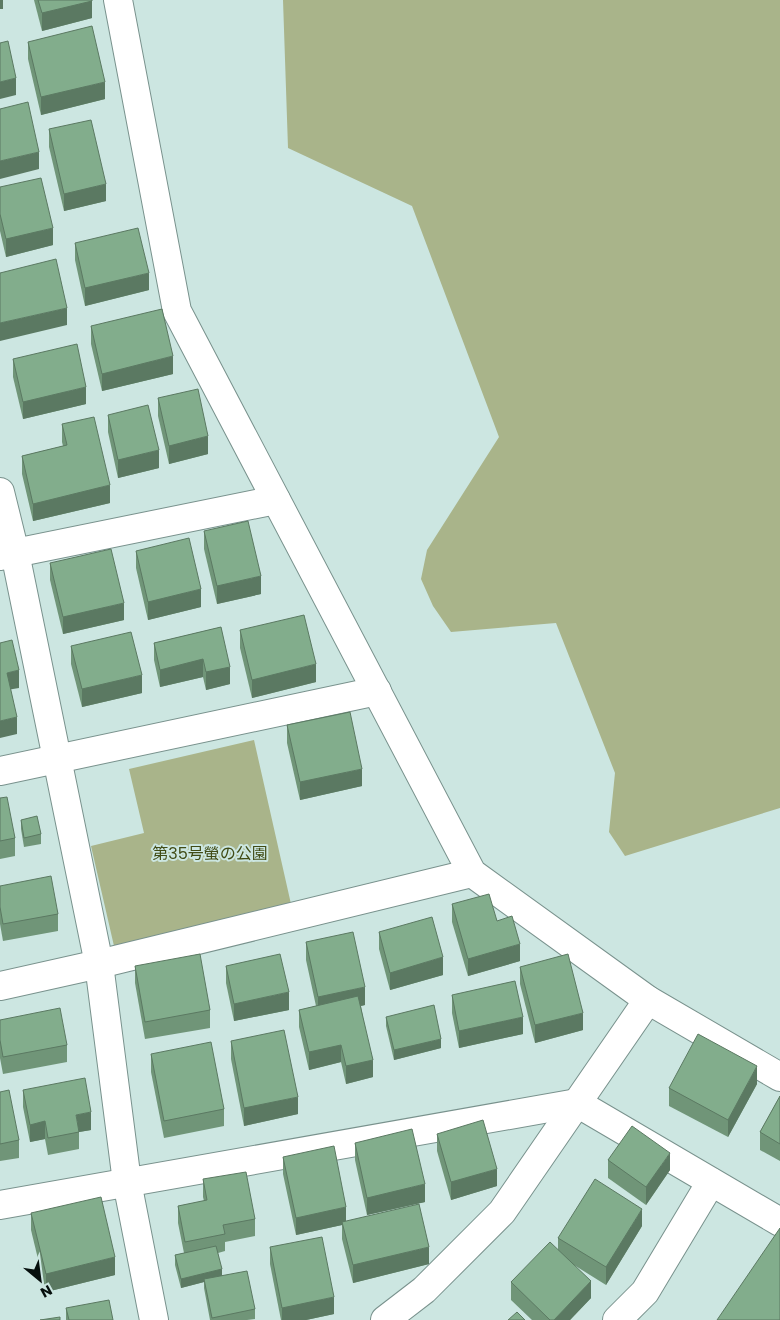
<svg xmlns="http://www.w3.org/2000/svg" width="780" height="1320" viewBox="0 0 780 1320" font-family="Poppins,'Noto Sans JP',sans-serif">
<rect width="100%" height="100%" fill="#cce6e1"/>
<g fill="#a9b48a">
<polygon points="283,0 780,0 780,808 625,856 609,832 615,773 556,623 451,632 433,606 421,579 427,550 499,437 412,206 288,148"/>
<polygon points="254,740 291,904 114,946 91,846 144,833 129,769"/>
</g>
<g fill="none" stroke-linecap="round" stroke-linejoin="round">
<g stroke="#79928d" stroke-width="30">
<g id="street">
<polyline points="118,0 177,311 472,873 648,1000 780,1077"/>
<polyline points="0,492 15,553 99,964 127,1182 154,1320"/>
<polyline points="0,556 276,500"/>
<polyline points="0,771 377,691"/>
<polyline points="0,986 99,964 472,873"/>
<polyline points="0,1205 577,1103 780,1222"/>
<polyline points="617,1320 645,1292 711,1182"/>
</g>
</g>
<g stroke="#79928d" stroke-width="30">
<polyline id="secondary" points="385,1320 424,1290 502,1212 648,1000"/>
</g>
<use href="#street" stroke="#fff" stroke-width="28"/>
<use href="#secondary" stroke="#fff" stroke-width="28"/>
</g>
<g fill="#709578">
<polygon points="34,0 92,0 92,18 42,31"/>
<polygon points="28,42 105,99 41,115 28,59"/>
<polygon points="49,129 106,201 64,211 49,147"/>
<polygon points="0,187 53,245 6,257 0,231"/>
<polygon points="75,243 149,290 85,306 75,260"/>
<polygon points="91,326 173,374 102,391 91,344"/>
<polygon points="13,359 86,404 23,419 13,377"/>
<polygon points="158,398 208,454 169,464 158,416"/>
<polygon points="108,415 159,468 118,478 108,432"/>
<polygon points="62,424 110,503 33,521 22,474 22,456 63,446 62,442"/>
<polygon points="204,531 261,594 217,604 204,549"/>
<polygon points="136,551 201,607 148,620 136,568"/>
<polygon points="50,563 124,620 63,634 50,580"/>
<polygon points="221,627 230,684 206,690 203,677 160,687 154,660 154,643"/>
<polygon points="240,630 316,682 252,698 240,648"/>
<polygon points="71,646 142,693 82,707 71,664"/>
<polygon points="287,725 362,786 300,800 287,743"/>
<polygon points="0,798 15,838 15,856 0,859"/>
<polygon points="21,820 41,834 41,844 24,847 21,829"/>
<polygon points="0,886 58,914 58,931 3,941 0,924"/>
<polygon points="452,904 497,921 520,961 468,976 452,922"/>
<polygon points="379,932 443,975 390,990 379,949"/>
<polygon points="306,942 365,1005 361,1006 373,1077 346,1084 341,1062 309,1070 299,1027 299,1010 316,1006 306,960"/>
<polygon points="135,966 210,1010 210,1028 145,1039 135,983"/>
<polygon points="226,966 289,1010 234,1021 226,983"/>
<polygon points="520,967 583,1030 535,1043 520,984"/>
<polygon points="452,995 523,1034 459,1048 452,1013"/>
<polygon points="386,1017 441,1048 394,1060 386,1026"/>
<polygon points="0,1020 67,1045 67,1062 3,1074 0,1058"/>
<polygon points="231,1041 298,1114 244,1126 231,1059"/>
<polygon points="151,1054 224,1109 224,1126 164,1138 151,1072"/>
<polygon points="757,1084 728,1137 669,1106 669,1088"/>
<polygon points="23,1090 91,1130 79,1132 79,1149 48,1155 45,1139 30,1142 23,1107"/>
<polygon points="0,1092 19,1140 19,1158 0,1161"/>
<polygon points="780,1096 780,1161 760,1150 760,1132"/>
<polygon points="437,1134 497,1186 451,1200 437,1151"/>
<polygon points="355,1143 425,1202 367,1215 355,1160"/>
<polygon points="283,1157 346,1221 429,1264 353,1283 342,1239 342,1225 296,1235 283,1174"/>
<polygon points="608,1160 670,1170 646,1205 608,1178"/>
<polygon points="203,1179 255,1219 255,1236 225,1242 225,1251 218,1253 222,1276 255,1309 255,1319 247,1320 210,1320 204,1288 204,1282 181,1288 175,1265 175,1255 184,1253 178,1223 178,1206 204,1201 203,1197"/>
<polygon points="31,1213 115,1275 46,1292 31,1230"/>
<polygon points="642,1226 606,1285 574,1265 591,1298 570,1320 532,1320 511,1300 511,1282 558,1250 558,1238"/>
<polygon points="270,1247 334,1314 306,1320 281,1320 270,1264"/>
<polygon points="66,1308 113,1320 66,1320"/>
</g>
<g fill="#5b7962">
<rect x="0" y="0" width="3" height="9"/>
<polygon points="92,1 92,18 42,31 42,13"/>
<polygon points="16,78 16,95 0,99 0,82"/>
<polygon points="105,82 105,99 41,115 41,97"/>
<polygon points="39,152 39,169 0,179 0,161"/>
<polygon points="106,184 106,201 64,211 64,194"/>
<polygon points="53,228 53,245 6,257 6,239"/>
<polygon points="149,273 149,290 85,306 85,288"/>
<polygon points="67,308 67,325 0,341 0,323"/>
<polygon points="173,356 173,374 102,391 102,374"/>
<polygon points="86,387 86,404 23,419 23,402"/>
<polygon points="208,436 208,454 169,464 169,446"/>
<polygon points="159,450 159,468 118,478 118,460"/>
<polygon points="110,485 110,503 33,521 33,504"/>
<polygon points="261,576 261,594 217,604 217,586"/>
<polygon points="201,589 201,607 148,620 148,602"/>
<polygon points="124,603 124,620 63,634 63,617"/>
<polygon points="203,659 203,677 160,687 160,670"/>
<polygon points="316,664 316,682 252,698 252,680"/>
<polygon points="230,667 230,684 206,690 206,672"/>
<polygon points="19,670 19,688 7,690 7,673"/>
<polygon points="142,675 142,693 82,707 82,689"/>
<polygon points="17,717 17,734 0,738 0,721"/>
<polygon points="362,769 362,786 300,800 300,782"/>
<polygon points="520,944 520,961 468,976 468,959"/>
<polygon points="443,957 443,975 390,990 390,973"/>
<polygon points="365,987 365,1005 318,1015 318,997"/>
<polygon points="289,992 289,1010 234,1021 234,1004"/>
<polygon points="583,1013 583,1030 535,1043 535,1025"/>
<polygon points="523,1017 523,1034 459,1048 459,1031"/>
<polygon points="441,1039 441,1048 394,1060 394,1050"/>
<polygon points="341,1045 341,1062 309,1070 309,1052"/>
<polygon points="373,1060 373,1077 346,1084 346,1066"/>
<polygon points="757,1066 757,1084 728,1137 728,1120"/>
<polygon points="298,1097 298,1114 244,1126 244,1108"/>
<polygon points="91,1112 91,1130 79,1132 76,1115"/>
<polygon points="45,1121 45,1139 30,1142 30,1125"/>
<polygon points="670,1153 670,1170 646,1205 646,1187"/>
<polygon points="497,1169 497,1186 451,1200 451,1182"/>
<polygon points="425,1184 425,1202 367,1215 367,1198"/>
<polygon points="346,1207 346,1224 342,1222 342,1225 296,1235 296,1218"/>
<polygon points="642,1209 642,1226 606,1285 606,1267"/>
<polygon points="429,1247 429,1264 353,1283 353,1265"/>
<polygon points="115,1257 115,1275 46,1292 46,1274"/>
<polygon points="222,1269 222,1278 204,1279 204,1282 181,1288 181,1279"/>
<polygon points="591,1281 591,1298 570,1320 554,1320"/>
<polygon points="334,1297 334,1314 306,1320 282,1320 282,1308"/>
</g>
<g fill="#82ad8c" stroke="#5b7962">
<polygon points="38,0 92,0 92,1 42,13"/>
<polygon points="92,26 105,82 41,97 28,42"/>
<polygon points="8,41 16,78 0,82 0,43"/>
<polygon points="28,102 39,152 0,161 0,109"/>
<polygon points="91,120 106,184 64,194 49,129"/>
<polygon points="41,178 53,228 6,239 0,214 0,187"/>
<polygon points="138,228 149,273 85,288 75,243"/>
<polygon points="56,259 67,308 0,323 0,273"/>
<polygon points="162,309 173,356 102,374 91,326"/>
<polygon points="77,344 86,387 23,402 13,359"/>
<polygon points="198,389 208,436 169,446 158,398"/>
<polygon points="148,405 159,450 118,460 108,415"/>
<polygon points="94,417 110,485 33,504 22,456 67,445 62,424"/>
<polygon points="248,521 261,576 217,586 204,531"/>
<polygon points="189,538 201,589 148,602 136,551"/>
<polygon points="111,549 124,603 63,617 50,563"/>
<polygon points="304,615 316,664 252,680 240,630"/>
<polygon points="221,627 230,667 206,672 203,659 160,670 154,643"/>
<polygon points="131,632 142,675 82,689 71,646"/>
<polygon points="12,640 19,670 7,673 17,717 0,721 0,643"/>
<polygon points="350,712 362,769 300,782 287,725"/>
<polygon points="7,797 15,838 0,841 0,798"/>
<polygon points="37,816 41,834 24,838 21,820"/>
<polygon points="51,876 58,914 3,924 0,907 0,886"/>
<polygon points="489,894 497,921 512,916 520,944 468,959 452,904"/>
<polygon points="432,917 443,957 390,973 379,932"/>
<polygon points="353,932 365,987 318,997 306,942"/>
<polygon points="200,954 210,1010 145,1022 135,966"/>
<polygon points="280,954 289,992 234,1004 226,966"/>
<polygon points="568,954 583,1013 535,1025 520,967"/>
<polygon points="515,981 523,1017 459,1031 452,995"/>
<polygon points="358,996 373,1060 346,1066 341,1045 309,1052 299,1010"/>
<polygon points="434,1005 441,1039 394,1050 386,1017"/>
<polygon points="60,1008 67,1045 3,1057 0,1040 0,1020"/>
<polygon points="284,1030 298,1097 244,1108 231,1041"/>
<polygon points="698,1034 757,1066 728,1120 669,1088"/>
<polygon points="211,1042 224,1109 164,1121 151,1054"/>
<polygon points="85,1078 91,1112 76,1115 79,1132 48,1138 45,1121 30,1125 23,1090"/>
<polygon points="9,1090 19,1140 0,1144 0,1092"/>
<polygon points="780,1096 780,1144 760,1132"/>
<polygon points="483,1120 497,1169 451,1182 437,1134"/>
<polygon points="632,1126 670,1153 646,1187 608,1160"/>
<polygon points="412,1129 425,1184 367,1198 355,1143"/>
<polygon points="334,1146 346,1207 296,1218 283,1157"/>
<polygon points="246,1172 255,1219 223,1225 225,1234 185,1242 178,1206 207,1200 203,1179"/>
<polygon points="595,1179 642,1209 606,1267 558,1238"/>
<polygon points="101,1197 115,1257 46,1274 31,1213"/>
<polygon points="419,1204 429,1247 353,1265 342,1222"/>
<polygon points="780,1228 780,1320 717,1320"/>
<polygon points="322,1237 334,1297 282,1308 270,1247"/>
<polygon points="550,1242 591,1281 554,1320 550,1320 511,1282"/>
<polygon points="216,1246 222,1269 181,1279 175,1255"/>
<polygon points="247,1271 255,1309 212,1318 204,1279"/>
<polygon points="109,1300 113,1320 69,1320 66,1308"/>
<polygon points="517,1312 525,1320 508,1320"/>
<polygon points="60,1317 60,1320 40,1320"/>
</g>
<g text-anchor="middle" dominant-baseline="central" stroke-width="4" stroke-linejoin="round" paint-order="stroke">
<g font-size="16" fill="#404b15" stroke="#cce6e1">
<text x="210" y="853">第35号螢の公園</text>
</g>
</g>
<g transform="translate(40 1280) rotate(151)" stroke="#cce6e1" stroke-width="4" paint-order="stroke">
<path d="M0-4L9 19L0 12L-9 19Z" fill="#060f0d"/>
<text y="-8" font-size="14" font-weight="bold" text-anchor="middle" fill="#060f0d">N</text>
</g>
</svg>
